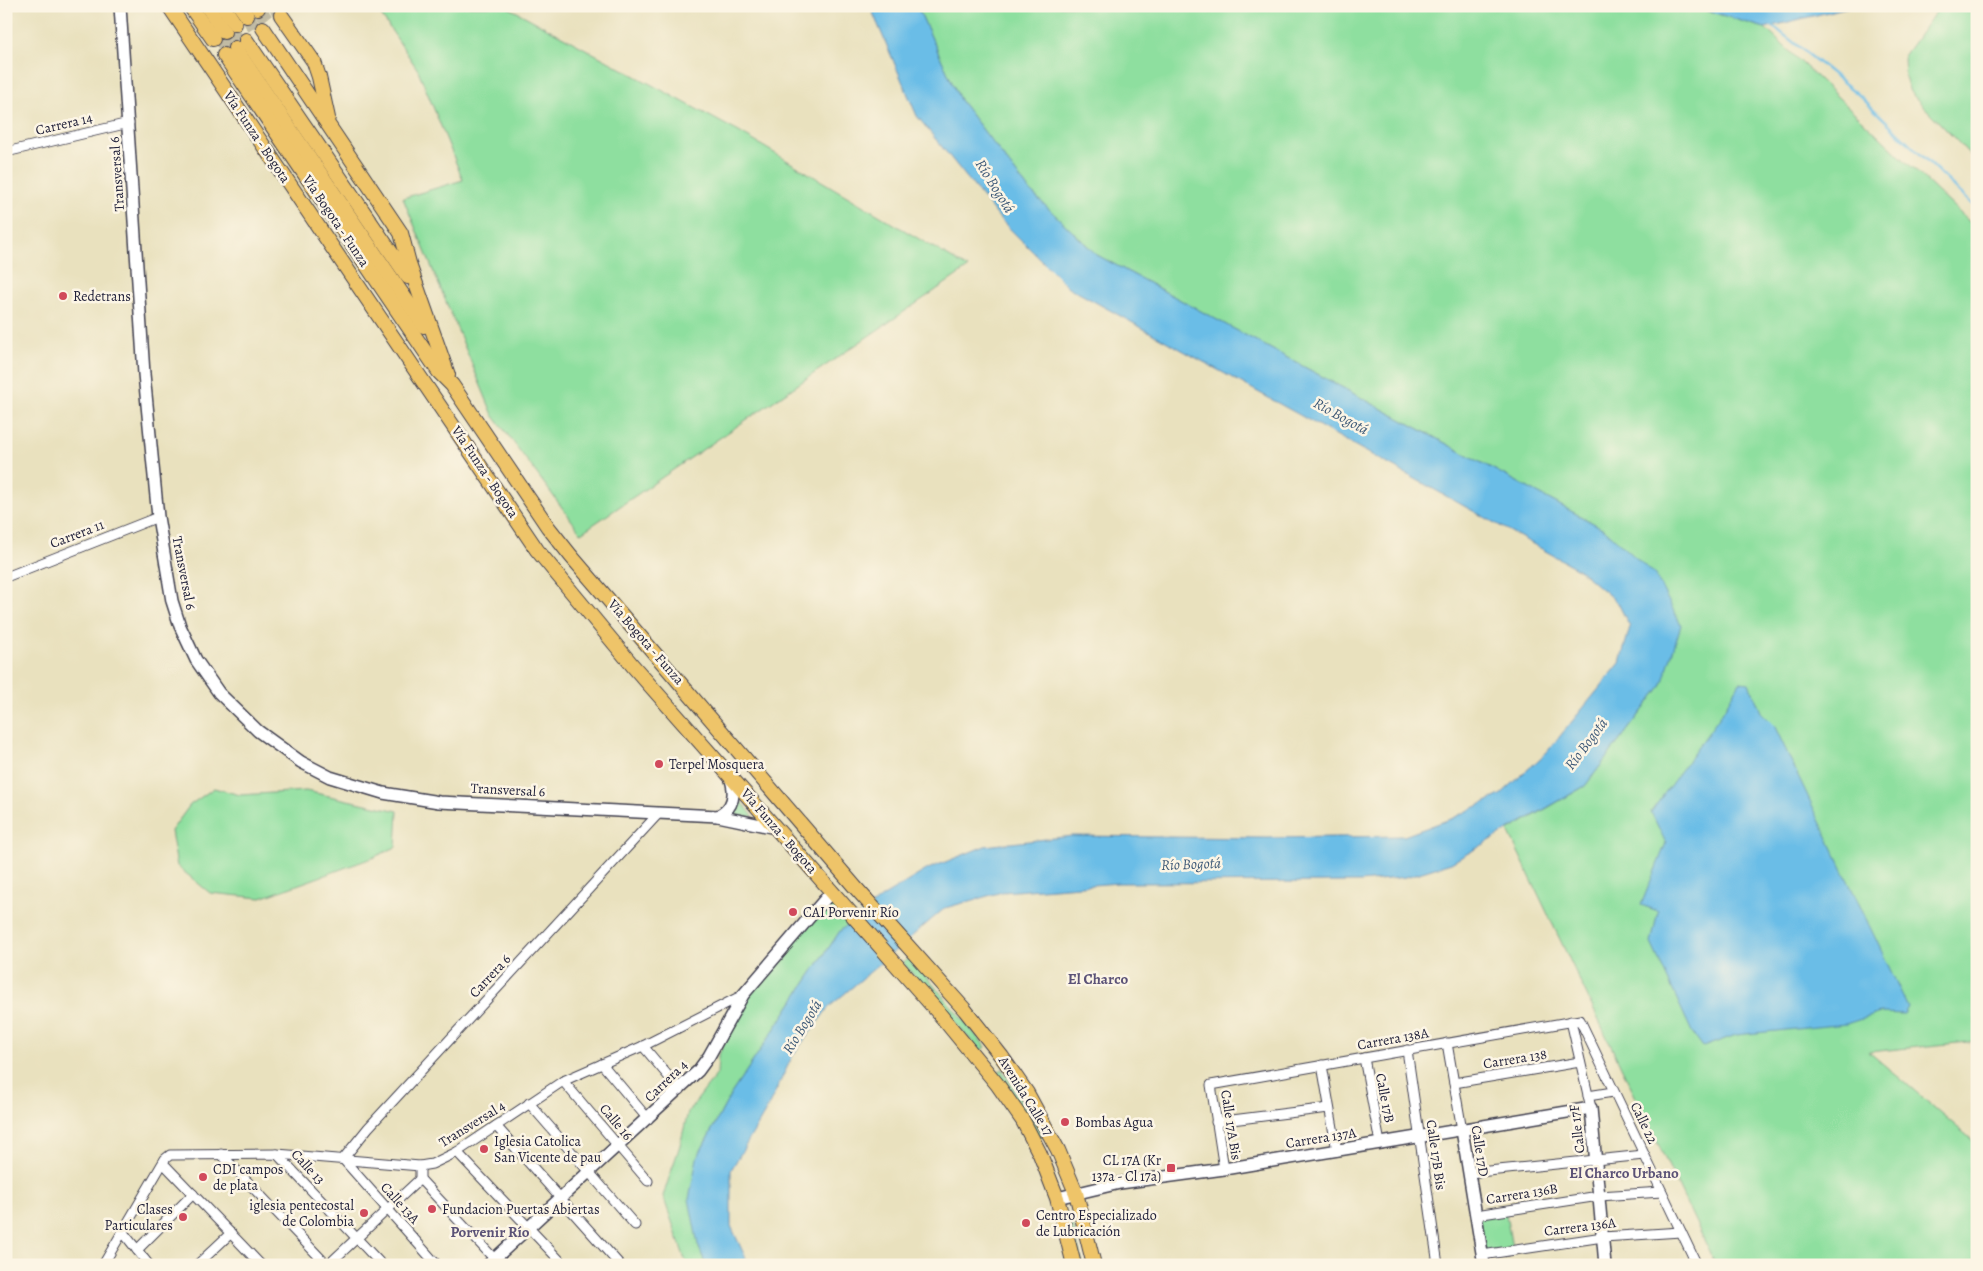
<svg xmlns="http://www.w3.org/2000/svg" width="1983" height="1271" viewBox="0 0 1983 1271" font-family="Alegreya,serif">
<rect width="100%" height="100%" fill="#fcf5e5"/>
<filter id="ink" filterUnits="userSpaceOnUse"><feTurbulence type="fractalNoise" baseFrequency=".02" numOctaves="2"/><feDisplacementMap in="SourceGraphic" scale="10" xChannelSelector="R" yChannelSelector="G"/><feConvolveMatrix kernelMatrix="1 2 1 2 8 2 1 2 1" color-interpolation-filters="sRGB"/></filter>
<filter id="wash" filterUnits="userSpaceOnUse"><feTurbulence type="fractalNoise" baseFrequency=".0096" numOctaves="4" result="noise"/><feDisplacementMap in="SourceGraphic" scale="20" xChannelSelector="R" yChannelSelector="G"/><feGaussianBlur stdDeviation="1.12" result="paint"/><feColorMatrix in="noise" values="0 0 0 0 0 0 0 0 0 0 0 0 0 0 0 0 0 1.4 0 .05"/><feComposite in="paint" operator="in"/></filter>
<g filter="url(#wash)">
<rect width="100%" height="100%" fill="#e9e1be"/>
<g fill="#8edf9f" stroke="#58806d">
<polygon points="375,6 506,6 739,132 968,268 581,533 493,415 403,198 463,180 418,70"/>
<polygon points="917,6 1691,6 1765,28 1977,229 1977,1041 1869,1052 1977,1144 1977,1265 1716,1265 1508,831 1585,786 1662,685 1604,529 1097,255 1029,190 960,100"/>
<polygon points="1940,6 1977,6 1977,162 1910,92 1905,78 1904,56"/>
<polygon points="214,788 240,795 306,791 398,811 396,847 372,858 261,898 210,893 177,866 171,831 190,805"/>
<polygon points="741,801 754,817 734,815"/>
<polygon points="831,899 852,922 840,931 731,1094 697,1158 698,1245 706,1265 687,1265 663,1196 680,1145 688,1112 717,1074 718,1056 748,996"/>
<polygon points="910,957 986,1047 980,1051 903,963"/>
<polygon points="1002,1069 1043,1136 1039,1138 1014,1096 996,1073"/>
<polygon points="1071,1214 1083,1265 1076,1265 1064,1216"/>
<polygon points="1506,1214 1512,1248 1485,1252 1479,1218"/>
</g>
<g fill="#6bbde7" stroke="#467091">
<polygon points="870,6 917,6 960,100 1029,190 1097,255 1604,529 1655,575 1681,625 1662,685 1585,786 1451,863 1406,877 1361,882 1118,883 1002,892 945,908 829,1007 793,1055 766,1111 731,1170 731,1226 749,1265 706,1265 698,1245 689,1199 697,1158 731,1094 840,931 882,897 928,869 985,846 1072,836 1267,838 1404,836 1453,818 1500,795 1547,752 1620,663 1630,627 1618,603 1578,569 1068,287 1001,220 917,116"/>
<polygon points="1691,6 1852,6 1765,28"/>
<polygon points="1740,682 1749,683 1761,712 1774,725 1908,1007 1904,1014 1880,1013 1846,1024 1736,1035 1703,1047 1692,1032 1651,943 1658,911 1641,905 1666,843 1651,812 1719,718"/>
</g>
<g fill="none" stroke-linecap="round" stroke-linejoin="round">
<polyline stroke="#6bbde7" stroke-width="2.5" points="1773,26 1859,95 1977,209"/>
</g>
</g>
<g filter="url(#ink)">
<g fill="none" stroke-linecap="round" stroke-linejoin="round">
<g stroke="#c1bba4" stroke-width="14" stroke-dasharray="14 7" stroke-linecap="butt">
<polyline points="275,6 281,15"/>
<polyline points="258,8 269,23"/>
<polyline points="247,16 257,32"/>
<polyline points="230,28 240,44"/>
<polyline points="218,36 229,52"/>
</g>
<g stroke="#403f4f" stroke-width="11">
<g id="minor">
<polyline points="6,152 129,123"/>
<polyline points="6,577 158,517"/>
<polyline points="1571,1021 1591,1108"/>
<polyline points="1447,1043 1462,1130"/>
<polyline points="643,1046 680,1090"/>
<polyline points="1407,1050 1438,1265"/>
<polyline points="1364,1058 1380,1143"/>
<polyline points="602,1064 648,1119"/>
<polyline points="1322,1065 1337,1151"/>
<polyline points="563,1081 648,1181"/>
<polyline points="1454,1083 1580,1062"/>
<polyline points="1588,1096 1613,1092"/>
<polyline points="529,1103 635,1225"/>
<polyline points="1216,1122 1329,1108"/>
<polyline points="496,1126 620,1265"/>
<polyline points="457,1152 564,1265"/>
<polyline points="221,1154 327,1265"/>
<polyline points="277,1154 382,1265"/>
<polyline points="343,1159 368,1128 659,813"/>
<polyline points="343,1159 437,1265"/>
<polyline points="164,1164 261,1265"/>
<polyline points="420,1166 420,1179 500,1265"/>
<polyline points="1224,1169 1211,1085 1580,1020 1697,1265"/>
<polyline points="1469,1173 1644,1155"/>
<polyline points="1476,1215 1599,1196 1662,1192"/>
<polyline points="122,1231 149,1265"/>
<polyline points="137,1250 193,1194"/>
<polyline points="1482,1255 1603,1237 1681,1232"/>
<polyline points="103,1265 165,1159 170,1155 277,1154 420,1166 432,1164 457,1152 563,1081 643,1046 743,995"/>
<polyline points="197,1265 231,1233"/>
<polyline points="328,1265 420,1179"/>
</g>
</g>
<g stroke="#403f4f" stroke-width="14">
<g id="tertiary">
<polyline points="120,6 144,374 158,517 172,601 180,626 196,660 219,693 258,731 301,762 330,777 383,793 439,802 718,816 776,828"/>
<path d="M 718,816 C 734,808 736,793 730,777"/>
<polyline points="1462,1130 1484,1265"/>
<polyline points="1057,1198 1120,1183 1224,1169 1591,1108 1605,1265"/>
<polyline points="488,1265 698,1071 709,1056 743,995 832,891"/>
</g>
</g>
<g stroke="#403f4f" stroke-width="16">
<g id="primary">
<polyline points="169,6 537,550 633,666 937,1011 997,1084 1023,1121 1040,1154 1057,1198 1074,1265"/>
<polyline points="190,6 213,39"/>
<polyline points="207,6 224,32"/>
<polyline points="223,6 235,24"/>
<polyline points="240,6 247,16"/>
<polyline points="257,6 258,8"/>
<polyline points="281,15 314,62 319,77 328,118"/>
<polyline points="263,28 401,233 410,267 448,375"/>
<polyline points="246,40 408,277"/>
<polyline points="235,48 424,326"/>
<polyline points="224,55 439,372 452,385 548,527 571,556 855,887 965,1010 1002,1057 1027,1093 1058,1150 1076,1193 1094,1265"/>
</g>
</g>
<use href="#minor" stroke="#fff" stroke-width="9"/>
<use href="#tertiary" stroke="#fff" stroke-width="11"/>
<use href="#primary" stroke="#eec469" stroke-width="14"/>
</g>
</g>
<g fill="#d1495b" stroke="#fcf5e5" stroke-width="2">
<circle cx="63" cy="296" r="5"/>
<circle cx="659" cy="764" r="5"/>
<circle cx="793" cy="912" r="5"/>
<circle cx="1065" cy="1122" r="5"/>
<circle cx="484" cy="1149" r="5"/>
<rect x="1166" y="1163" width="10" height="10" rx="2.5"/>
<circle cx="203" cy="1177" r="5"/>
<circle cx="432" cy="1209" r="5"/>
<circle cx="364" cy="1213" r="5"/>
<circle cx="183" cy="1217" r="5"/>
<circle cx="1026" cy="1223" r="5"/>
</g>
<g text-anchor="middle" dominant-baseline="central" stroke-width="5" stroke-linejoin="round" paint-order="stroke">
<g font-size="14" fill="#22223b" stroke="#fcf5e5">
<text transform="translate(64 124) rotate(-13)">Carrera 14</text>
<text transform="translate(257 137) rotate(56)">Vía Funza - Bogota</text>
<text transform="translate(117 174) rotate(-94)">Transversal 6</text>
<text transform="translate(336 221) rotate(56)">Vía Bogota - Funza</text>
<text transform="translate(485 472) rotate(56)">Vía Funza - Bogota</text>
<text transform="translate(77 534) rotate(-21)">Carrera 11</text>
<text transform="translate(184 573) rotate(79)">Transversal 6</text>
<text transform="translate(646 642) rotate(49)">Vía Bogota - Funza</text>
<text transform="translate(508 790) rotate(3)">Transversal 6</text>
<text transform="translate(779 831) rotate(49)">Vía Funza - Bogota</text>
<text transform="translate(490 976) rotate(-47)">Carrera 6</text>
<text transform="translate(1393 1039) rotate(-10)">Carrera 138A</text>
<text transform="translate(1515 1059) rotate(-9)">Carrera 138</text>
<text transform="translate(666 1081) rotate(-44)">Carrera 4</text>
<text transform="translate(1026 1096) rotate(58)">Avenida Calle 17</text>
<text transform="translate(1385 1098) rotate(79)">Calle 17B</text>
<text transform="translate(616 1122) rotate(50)">Calle 16</text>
<text transform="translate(1644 1123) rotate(64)">Calle 22</text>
<text transform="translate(472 1124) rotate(-32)">Transversal 4</text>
<text transform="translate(1231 1125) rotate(81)">Calle 17A Bis</text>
<text transform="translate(1577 1129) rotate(-97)">Calle 17F</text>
<text transform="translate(1321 1138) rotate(-9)">Carrera 137A</text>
<text transform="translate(1480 1151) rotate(81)">Calle 17D</text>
<text transform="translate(1436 1155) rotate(82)">Calle 17B Bis</text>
<text transform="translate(308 1167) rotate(47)">Calle 13</text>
<text transform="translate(1522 1194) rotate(-9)">Carrera 136B</text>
<text transform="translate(400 1203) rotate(48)">Calle 13A</text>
<text transform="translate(1580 1227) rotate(-7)">Carrera 136A</text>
</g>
<g font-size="14" fill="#22223b" stroke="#fcf5e5" text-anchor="start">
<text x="73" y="296">Redetrans</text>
<text x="669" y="764">Terpel Mosquera</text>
<text x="803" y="912">CAI Porvenir Río</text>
<text x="1075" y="1122">Bombas Agua</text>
<text x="494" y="1141">Iglesia Catolica<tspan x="494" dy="16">San Vicente de pau</tspan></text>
<text x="1161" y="1160" text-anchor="end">CL 17A (Kr<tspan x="1161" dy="16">137a - Cl 17a)</tspan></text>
<text x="213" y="1169">CDI campos<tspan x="213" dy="16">de plata</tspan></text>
<text x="354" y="1205" text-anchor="end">iglesia pentecostal<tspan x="354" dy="16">de Colombia</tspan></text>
<text x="173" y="1209" text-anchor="end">Clases<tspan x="173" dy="16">Particulares</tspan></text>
<text x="442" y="1209">Fundacion Puertas Abiertas</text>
<text x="1036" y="1215">Centro Especializado<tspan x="1036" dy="16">de Lubricación</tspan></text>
</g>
<g font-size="15" font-style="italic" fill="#3c5877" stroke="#fcf5e5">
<text transform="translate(995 186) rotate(58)">Río Bogotá</text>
<text transform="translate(1341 416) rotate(29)">Río Bogotá</text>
<text transform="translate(1586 744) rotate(-53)">Río Bogotá</text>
<text transform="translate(1191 864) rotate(-2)">Río Bogotá</text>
<text transform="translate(802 1027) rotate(-58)">Río Bogotá</text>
</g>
<g font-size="15" font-weight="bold" fill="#5b5277" stroke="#fcf5e5">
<text x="1098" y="979">El Charco</text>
<text x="1624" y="1173">El Charco Urbano</text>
<text x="490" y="1232">Porvenir Río</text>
</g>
</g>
<rect width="1983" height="1271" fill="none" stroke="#fcf5e5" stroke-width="25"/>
</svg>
